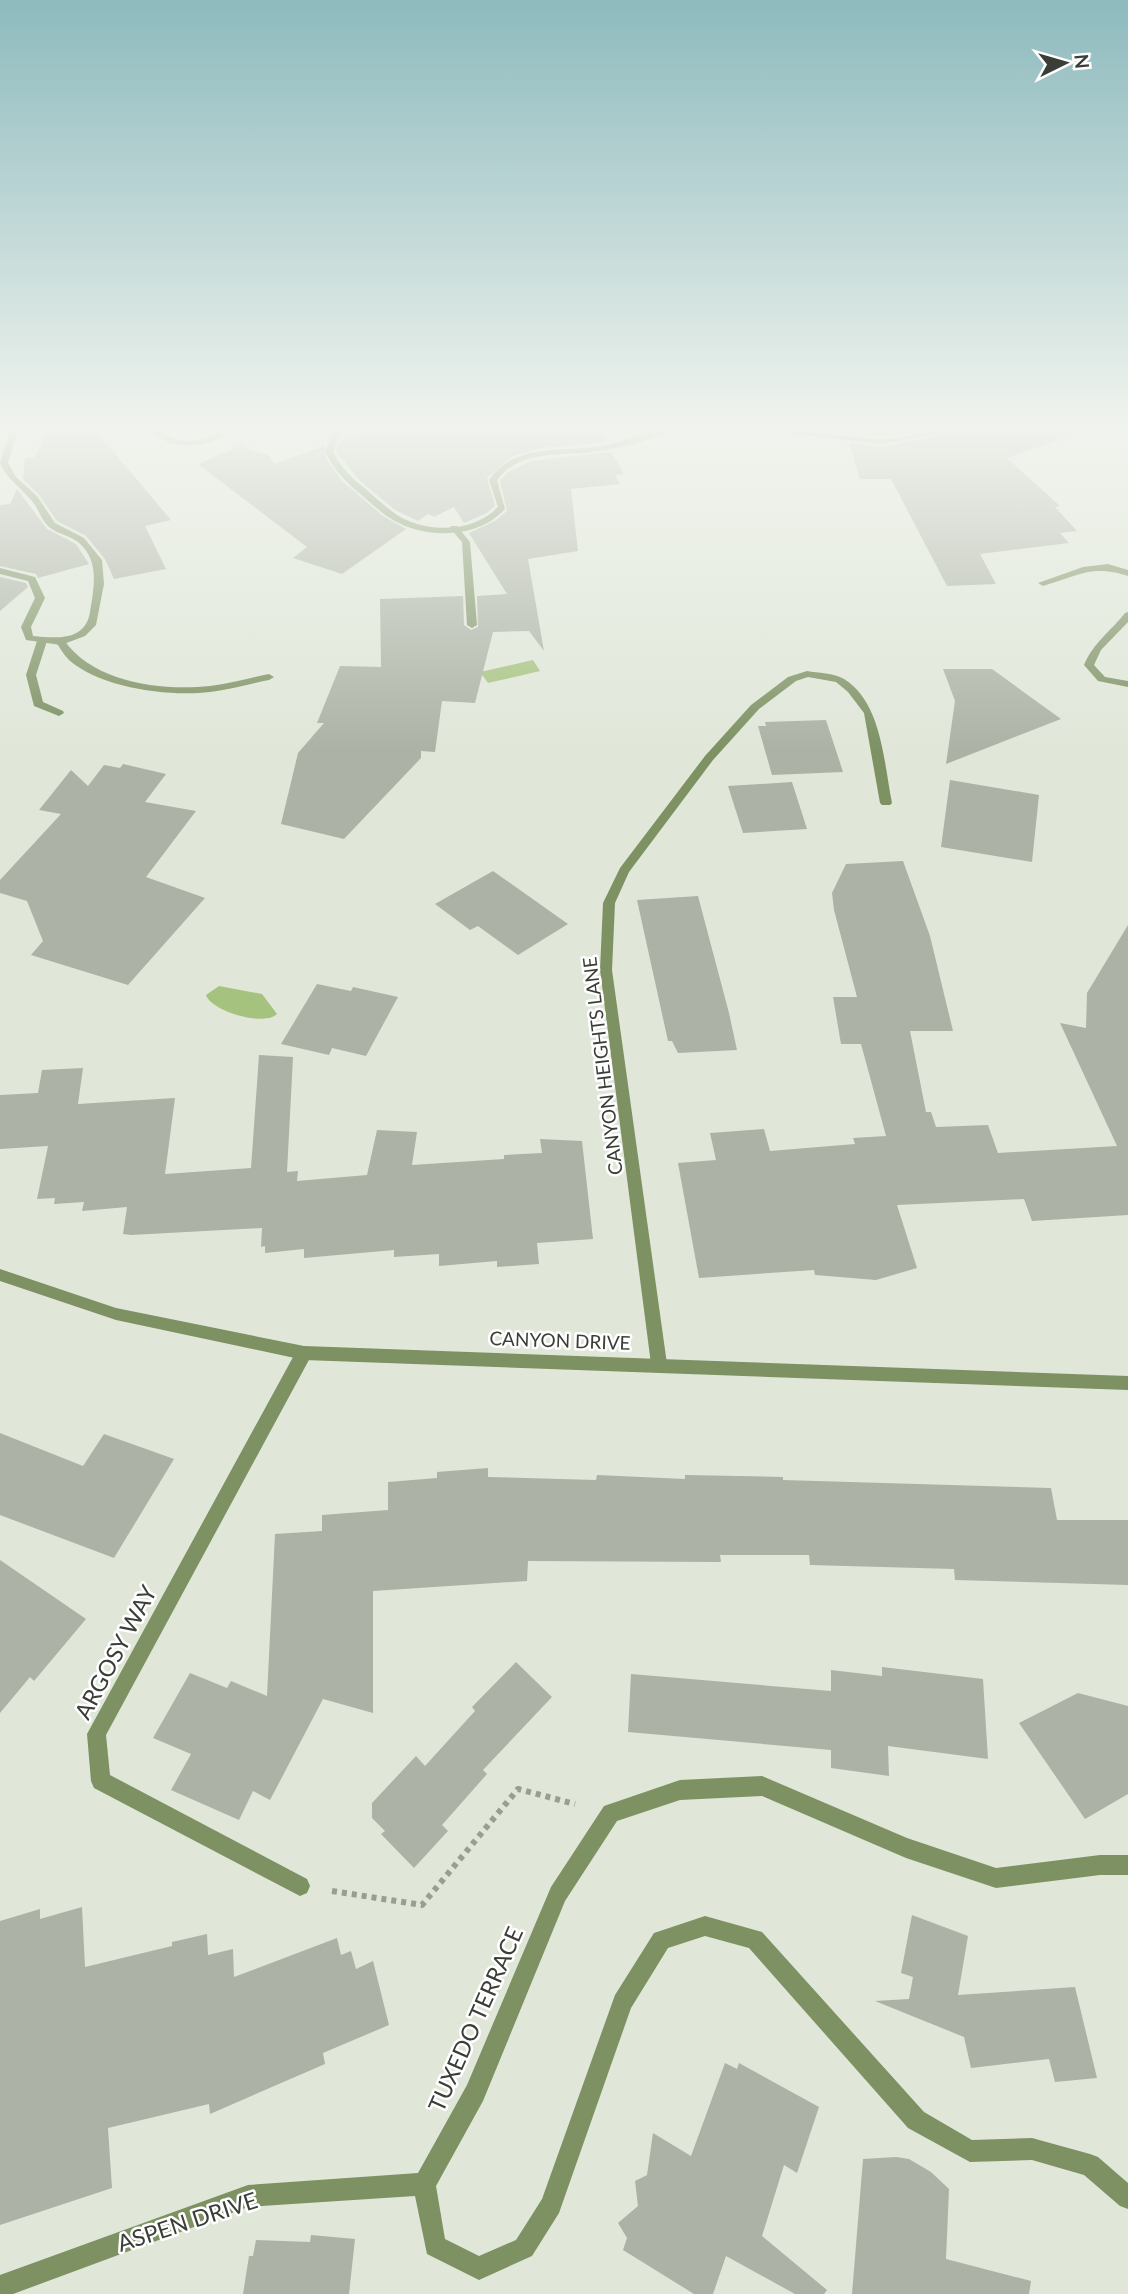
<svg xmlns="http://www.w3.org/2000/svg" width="1128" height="2294" viewBox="0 0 1128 2294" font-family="Lato,sans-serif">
<rect width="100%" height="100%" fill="#e0e7d9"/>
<g fill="#a5c27f">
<polygon points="533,660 540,671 488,683 480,672"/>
<path d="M 219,986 L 262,994 L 277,1014 C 264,1027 211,1011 206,995 Z"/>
</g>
<g fill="#acb2a5">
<polygon points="49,429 94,429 171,520 145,526 166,569 114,579 105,559 86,536 57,521 39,495 23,479 25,458 34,458"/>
<polygon points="374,429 599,429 606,442 542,448 513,456 487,478 495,506 487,513 464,523 454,507 434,517 428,514 418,521 395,510 359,480 336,451 340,441"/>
<polygon points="861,429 933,429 879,436 866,436"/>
<polygon points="962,429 1074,429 1075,434 1007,458 1060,506 1055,507 1077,531 1060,533 1069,543 980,554 996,584 947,586 891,479 860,479 849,443 883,447"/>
<polygon points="240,446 269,456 275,464 324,446 326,459 342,481 383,516 406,529 342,574 293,558 307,547 198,464"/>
<polygon points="611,452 624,474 615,475 620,484 571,489 578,551 528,559 544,651 529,631 493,632 475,703 442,701 435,752 421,751 421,758 344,839 281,824 298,753 324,723 317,723 340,666 381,667 380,599 463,596 464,625 471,630 478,627 477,596 507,594 469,533 495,521 507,511 500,481 508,472 531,461"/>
<polygon points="17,489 47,529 76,544 89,564 38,578 36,574 0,566 0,505 10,504"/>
<polygon points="0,577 26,583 28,587 0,611"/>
<polygon points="943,669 992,669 1061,719 946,764 955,701"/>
<polygon points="826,720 843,772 772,775 758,726 766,726 765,722"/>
<polygon points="123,764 166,774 145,802 196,811 146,877 205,898 128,985 31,955 43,941 27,901 0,893 0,880 61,814 39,810 71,770 88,786 104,765 120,768"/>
<polygon points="950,780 1039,795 1032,862 941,847"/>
<polygon points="792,782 807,829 743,833 728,786"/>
<polygon points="903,861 930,936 953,1031 910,1031 926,1112 931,1112 936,1127 988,1125 998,1153 1117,1146 1060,1023 1086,1028 1087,993 1128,925 1128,1215 1032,1221 1024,1199 897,1205 917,1268 876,1280 815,1275 814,1270 699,1278 678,1163 716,1160 710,1133 764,1129 770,1151 855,1144 853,1138 886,1136 861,1044 841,1044 833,997 857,997 834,910 832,893 846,864"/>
<polygon points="493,871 568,924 518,955 478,926 470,930 435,904"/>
<polygon points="698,896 729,1013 737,1050 678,1053 672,1041 668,1041 637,900"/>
<polygon points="317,984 351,991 353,987 398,997 366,1056 332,1048 329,1055 281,1044"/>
<polygon points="259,1055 293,1057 287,1172 298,1171 297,1181 367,1175 377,1130 417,1132 412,1165 504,1159 504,1155 542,1153 540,1139 582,1141 593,1239 537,1243 539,1264 497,1267 497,1261 439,1266 439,1254 394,1257 394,1250 304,1258 304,1249 265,1253 265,1246 261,1247 262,1228 131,1235 123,1234 127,1207 82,1211 84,1202 54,1204 55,1198 37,1199 48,1146 0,1149 0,1095 38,1093 42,1070 83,1068 78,1104 175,1098 165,1174 251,1168"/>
<polygon points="0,1433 83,1466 104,1434 174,1459 114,1558 0,1515"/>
<polygon points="488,1468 488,1477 596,1480 597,1475 685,1479 685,1475 783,1477 783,1480 1051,1488 1057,1520 1128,1520 1128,1585 955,1580 954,1569 810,1565 809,1555 720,1555 721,1562 528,1561 527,1581 373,1591 373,1713 323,1699 270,1800 253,1791 239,1820 171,1790 191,1754 153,1738 190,1673 227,1688 231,1681 267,1696 275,1534 322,1531 322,1515 388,1510 388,1482 437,1478 437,1472"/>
<polygon points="0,1560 86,1619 34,1681 30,1677 0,1713"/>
<polygon points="516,1662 552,1697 483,1770 487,1774 442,1825 448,1831 414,1868 381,1834 385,1831 372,1818 372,1803 416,1756 425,1766 475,1711 472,1707"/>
<polygon points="882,1667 983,1679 988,1759 888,1746 889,1776 831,1768 831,1750 628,1732 631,1674 831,1691 831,1670 882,1676"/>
<polygon points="1078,1693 1128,1706 1128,1794 1085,1819 1019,1723"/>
<polygon points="82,1907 85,1967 172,1946 172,1942 207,1934 208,1955 233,1949 234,1977 337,1938 341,1955 351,1951 356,1969 373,1961 389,2025 323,2053 325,2064 210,2114 209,2104 108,2128 112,2188 0,2225 0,1921 40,1909 40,1919"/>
<polygon points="912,1915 968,1936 958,1995 1075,1987 1097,2078 1055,2082 1049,2059 971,2068 964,2037 875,2001 909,1999 913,1977 901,1973"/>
<polygon points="725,2063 737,2069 739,2063 819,2107 797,2173 784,2165 762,2236 827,2290 824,2294 795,2294 726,2256 713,2294 694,2294 623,2250 627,2238 618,2223 638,2206 635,2181 647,2175 653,2133 691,2156"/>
<polygon points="896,2157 909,2159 931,2172 949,2189 946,2259 1031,2281 1029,2294 852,2294 863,2159"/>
<polygon points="311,2235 355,2239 349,2294 243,2294 249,2256 253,2256 256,2240 310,2242"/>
</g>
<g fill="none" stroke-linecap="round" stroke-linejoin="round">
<polyline stroke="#999e93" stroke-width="6" stroke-dasharray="5 5" stroke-linecap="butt" points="332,1891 422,1905 518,1789 575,1804"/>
<g fill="#7d9163" fill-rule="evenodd">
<polygon points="451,526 457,526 470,542 477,625 472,628 467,625 462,542 450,528"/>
<polygon points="42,638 47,641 36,675 43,702 63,711 64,713 59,716 34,706 26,675 37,641"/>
<path d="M 58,640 L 64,640 C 94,683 161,691 210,686 C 230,684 249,678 269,674 L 274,677 L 269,680 C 249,684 230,690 210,692 C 168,697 101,688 69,660 C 64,655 60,648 56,642 Z"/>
</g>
<g fill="#7d9163" fill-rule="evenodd">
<path d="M 10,429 L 18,429 L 8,463 L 16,477 L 37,496 L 55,523 L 84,538 L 102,560 L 104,584 L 96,625 L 85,636 L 61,645 L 26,640 L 21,627 L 35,598 L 28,581 L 0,574 L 0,568 L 35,577 L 45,598 L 31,627 L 33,636 C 56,638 85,642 90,612 C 94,587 100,560 78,542 C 69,535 57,534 49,527 C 41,520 38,507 31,500 C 19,486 7,479 0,463 Z"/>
<path d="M 148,429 C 163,429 172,442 190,441 C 206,440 218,429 233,429 C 209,449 170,453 148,429 Z"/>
<path d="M 337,429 L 346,429 L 340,435 L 333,451 C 341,469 353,479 368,491 C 378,500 390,511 402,518 C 432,533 474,532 498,507 L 489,480 C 518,440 564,454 606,445 C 627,440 648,429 670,429 C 651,441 620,448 598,451 C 563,457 521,448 497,480 L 505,509 C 479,538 427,540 393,520 C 381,513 370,502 359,493 C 344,480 333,469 325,451 L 332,434 Z"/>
<path d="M 761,429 C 801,429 839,437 879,439 C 905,440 932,429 959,429 L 882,444 L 765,431 Z"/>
<path d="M 1108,564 L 1128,570 L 1128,576 C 1092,564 1077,576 1043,586 L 1038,583 L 1083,567 Z"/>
<path d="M 1128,612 L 1128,622 L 1101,650 L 1094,665 L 1105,677 L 1128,681 L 1128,687 L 1098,681 L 1084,665 C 1093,643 1111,631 1125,613 Z"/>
<path d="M 807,671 C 818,673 834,673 844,679 C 882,702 884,764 892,803 L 890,805 L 882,805 L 880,803 L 864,713 L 848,692 L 836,682 L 808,677 L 796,681 L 759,709 L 713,760 L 629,872 L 615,903 L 612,970 L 667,1364 L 665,1369 L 659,1371 L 653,1369 L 651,1364 L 600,970 L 603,903 L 620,868 L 705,756 L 751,705 L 788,677 Z"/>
<polygon points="304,1346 310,1348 312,1353 310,1358 106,1735 110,1775 307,1879 310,1886 307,1893 300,1896 94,1788 91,1781 87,1734 298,1348"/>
<polygon points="762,1776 907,1838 996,1868 1100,1855 1128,1855 1128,1875 1100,1875 996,1888 906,1858 762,1796 680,1800 617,1821 565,1901 483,2101 436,2186 445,2239 479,2256 516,2240 542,2199 615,1995 654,1933 705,1916 762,1932 924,2112 972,2140 1032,2138 1090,2154 1098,2157 1128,2183 1128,2209 1120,2206 1084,2175 1032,2160 970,2162 908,2128 749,1948 705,1936 668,1948 631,2008 559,2213 532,2256 479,2280 427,2254 415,2196 248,2207 13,2294 0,2294 0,2275 248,2185 418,2173 467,2085 551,1887 604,1806 680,1780"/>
</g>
<polygon fill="#7d9163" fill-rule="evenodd" points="0,1269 116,1308 304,1346 1128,1376 1128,1390 304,1360 116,1320 0,1281"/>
</g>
<linearGradient id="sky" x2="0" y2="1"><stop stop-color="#8dbabe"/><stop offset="0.57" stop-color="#f1f4ee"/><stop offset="1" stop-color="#f1f4ee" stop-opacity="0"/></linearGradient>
<rect width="1128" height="750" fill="url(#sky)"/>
<g text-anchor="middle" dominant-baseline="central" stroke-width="5" stroke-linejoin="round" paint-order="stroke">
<g font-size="19" fill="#3b3e38" stroke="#fff">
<text transform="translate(602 1066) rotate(-97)">CANYON HEIGHTS LANE</text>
<text transform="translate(560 1340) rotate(2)">CANYON DRIVE</text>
</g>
<g font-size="23" fill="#3b3e38" stroke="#fff">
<text transform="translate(115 1652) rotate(-62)">ARGOSY WAY</text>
<text transform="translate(475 2019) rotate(-66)">TUXEDO TERRACE</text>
<text transform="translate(187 2221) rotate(-18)">ASPEN DRIVE</text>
</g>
</g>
<g transform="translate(1065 63) rotate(85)" stroke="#ffffff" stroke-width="5" paint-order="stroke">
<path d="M0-5L12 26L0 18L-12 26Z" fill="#3b3e38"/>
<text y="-10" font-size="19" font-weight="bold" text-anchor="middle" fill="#3b3e38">N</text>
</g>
</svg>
